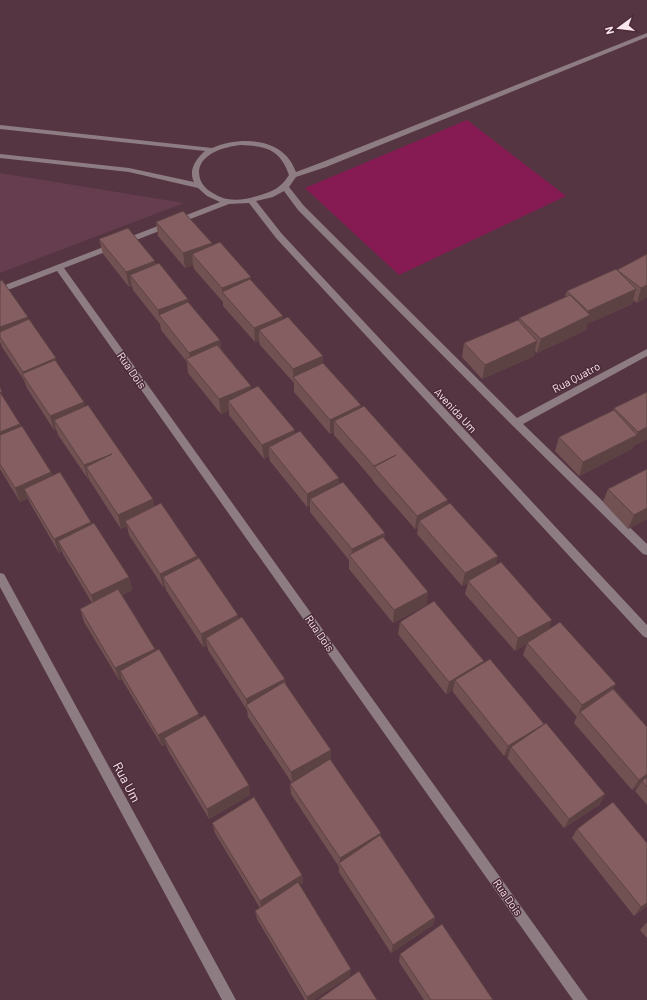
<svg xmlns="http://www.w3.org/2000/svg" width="647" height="1000" viewBox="0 0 647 1000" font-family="Barlow,sans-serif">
<rect width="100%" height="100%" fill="#563542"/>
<polygon fill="#653d4e" points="0,173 184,203 0,273"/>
<polygon fill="#861b53" points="467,120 566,196 399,275 305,188"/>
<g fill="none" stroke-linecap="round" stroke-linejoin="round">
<g fill="#8d7c82" fill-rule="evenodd">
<path d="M 647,33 L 647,37 L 326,167 L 296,177 L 289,187 L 304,206 L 517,418 L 647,349 L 647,356 L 523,424 L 647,544 L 647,555 L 643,554 L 513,426 L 298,210 L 284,191 L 273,197 L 256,201 L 282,234 L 647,625 L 647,638 L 643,636 L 276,238 L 249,203 L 229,204 L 64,268 L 588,1000 L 573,1000 L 57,271 L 0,293 L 0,287 L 220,202 L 207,196 L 198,188 L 129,172 L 0,158 L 0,154 L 129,168 L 194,182 C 188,170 196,159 205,151 L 0,129 L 0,125 L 212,148 C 241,136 284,137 296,172 L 320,163 ZM 240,145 C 266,146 280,149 289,175 C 281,188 272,192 257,196 C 248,199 237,201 227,199 C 221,198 214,194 208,190 C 202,185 199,179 199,171 C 201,153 225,147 240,145 Z"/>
<polygon points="0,573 4,574 236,1000 222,1000 0,587"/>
</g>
</g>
<g fill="#725153">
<polygon points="156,222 212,246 251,280 283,319 323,363 361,408 448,505 495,565 549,629 614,689 647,727 647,805 635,791 639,786 632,790 574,723 577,716 577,717 523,655 527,644 515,651 465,594 468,583 462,586 417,534 418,528 415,529 373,481 373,480 334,435 334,432 330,434 294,392 294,383 260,345 259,341 255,342 223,306 223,302 194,269 193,265 185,268 158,236"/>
<polygon points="99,239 156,264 220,340 221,349 251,386 251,390 295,433 339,484 428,592 426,605 393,623 349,569 349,560 310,512 310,506 307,507 270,461 269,456 264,459 229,415 229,410 221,414 188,373 187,362 161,330 160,324 133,290 132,286 129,287 103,254"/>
<polygon points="647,254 647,297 637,303 633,300 632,304 587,324 586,330 537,353 535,351 534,356 482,379 462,357 464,343 519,321 519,318 565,297 567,291 617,271 617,270"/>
<polygon points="0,281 28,320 58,364 85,407 155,506 197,556 198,559 239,619 285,679 286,684 331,760 380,837 435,917 433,925 391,953 339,872 339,867 291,794 290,784 298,779 292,783 248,717 247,710 208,650 207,645 203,647 166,590 165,586 163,587 129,535 127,526 121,529 90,481 89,479 88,479 58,435 56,429 54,430 27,388 24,380 2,347 1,343 0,343"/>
<polygon points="0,387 2,392 0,393 20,424 21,426 51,472 52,476 91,522 92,524 129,577 132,590 122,595 155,649 156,651 250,795 209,819 168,750 166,744 162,746 124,683 122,679 119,680 84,622 80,609 92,603 63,554 62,551 59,553 30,503 28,498 20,502 0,469"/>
<polygon points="614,408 647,439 633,446 632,449 579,476 555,451 559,437 613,411"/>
<polygon points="647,469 647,519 628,529 603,502 608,489"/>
<polygon points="400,622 484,661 483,663 544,725 605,794 599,805 564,828 507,758 509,754 504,756 453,692 453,690 446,694 398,634"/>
<polygon points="212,823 302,875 303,883 299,885 350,976 313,1000 305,1000 257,919 255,911 260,908 215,833"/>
<polygon points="577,829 647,906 634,916 572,838"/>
<polygon points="647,922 647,938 640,930"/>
<polygon points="400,954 493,1000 424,1000 399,962"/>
</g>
<g fill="#5d4244">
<polygon points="212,243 213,258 192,254 193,265 185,268 183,253"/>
<polygon points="155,261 158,276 130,275 132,286 129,287 126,272"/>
<polygon points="251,277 252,291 222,292 222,288"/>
<polygon points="647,285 647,297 637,303 641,288"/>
<polygon points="636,289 632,304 587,324 586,330 537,353 541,339 587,317 588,311"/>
<polygon points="188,299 190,313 159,316 158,310"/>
<polygon points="283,316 284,331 259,330 259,341 255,342 254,328"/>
<polygon points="28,317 32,332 0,337 0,327"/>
<polygon points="220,340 221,355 191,364 189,353"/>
<polygon points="537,341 534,356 482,379 485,365"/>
<polygon points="323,356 323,370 293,377 294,383 293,369"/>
<polygon points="56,358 61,373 26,380 23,372"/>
<polygon points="251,386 252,400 228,401 229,410 221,414 219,399"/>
<polygon points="84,402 88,416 54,420 56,429 54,430 50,416"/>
<polygon points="361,405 360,420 334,421 334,432 330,434 330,420"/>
<polygon points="20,424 25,438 0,448 0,432"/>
<polygon points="647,427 647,439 633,446 632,449 579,476 583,462 637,435 638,432"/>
<polygon points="295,430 295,444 269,447 269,456 264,459 262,445"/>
<polygon points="112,454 86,467 89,479 88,479 84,465"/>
<polygon points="396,455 374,467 373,480 374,466"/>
<polygon points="51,472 55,486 24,489 28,498 20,502 15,488"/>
<polygon points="339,478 339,492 310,499 310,506 307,507 307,494"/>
<polygon points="153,499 156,512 125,521 127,526 121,529 118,515"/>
<polygon points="448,500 446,513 419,521 418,528 415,529 417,516"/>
<polygon points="647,508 647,519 628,529 634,515"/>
<polygon points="91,522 96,536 58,541 62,551 59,553 54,539"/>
<polygon points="385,533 384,546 351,558 352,549"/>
<polygon points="197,556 200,569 163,577 165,586 163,587 160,574"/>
<polygon points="498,556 495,569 468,581 468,583 462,586 465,573"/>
<polygon points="129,577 132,590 95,608 91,595"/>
<polygon points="428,592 426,605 393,623 394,610"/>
<polygon points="238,615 240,628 206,638 207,645 203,647 201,634"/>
<polygon points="552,620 548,632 515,651 518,638"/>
<polygon points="155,649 158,661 120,671 122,679 119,680 115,668"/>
<polygon points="484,661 480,673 455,680 453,690 446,694 449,682"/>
<polygon points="285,679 286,691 247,706 246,699"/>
<polygon points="616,684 610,696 580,712 577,717 582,705"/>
<polygon points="199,714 201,725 164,738 166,744 162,746 158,735"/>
<polygon points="544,724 540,735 511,747 509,754 504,756 508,746"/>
<polygon points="331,750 331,761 292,783 291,772"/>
<polygon points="647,774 647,780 642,781 639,786 632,790 639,780"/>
<polygon points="249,785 250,795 209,819 207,809"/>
<polygon points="605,794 599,805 564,828 569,819"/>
<polygon points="381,833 380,843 340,864 340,858"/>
<polygon points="302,875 303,883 261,910 260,901"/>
<polygon points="647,903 647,906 634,916 641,907"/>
<polygon points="435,917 433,925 391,953 393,945"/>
<polygon points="351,969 350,976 313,1000 307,1000 307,997"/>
</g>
<g fill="#855e61" stroke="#5d4244">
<polygon points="183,211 212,243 183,253 156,222"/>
<polygon points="128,228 155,261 126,272 99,239"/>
<polygon points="220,242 251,277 222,288 192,254"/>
<polygon points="647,254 647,285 641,288 617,270"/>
<polygon points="159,263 188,299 158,310 130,275"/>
<polygon points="616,269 636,289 588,311 567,291"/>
<polygon points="250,279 283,316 254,328 222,292"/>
<polygon points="2,280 28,317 0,327 0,281"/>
<polygon points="570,295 590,315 541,339 519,318"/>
<polygon points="188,302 220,340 189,353 159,315"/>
<polygon points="288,317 323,356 293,369 259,330"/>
<polygon points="29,319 56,358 23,372 0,337 0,332"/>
<polygon points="518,320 537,341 485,365 464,343"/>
<polygon points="217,345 251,386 219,399 186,359"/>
<polygon points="55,360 84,402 50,416 22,374"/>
<polygon points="323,363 361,405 330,420 293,377"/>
<polygon points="258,386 295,430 262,445 228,401"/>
<polygon points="0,392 20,424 0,432"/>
<polygon points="647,392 647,427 638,432 614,408"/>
<polygon points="88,405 153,499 118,515 86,467 112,454 84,465 54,420"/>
<polygon points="364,406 448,500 417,516 374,467 396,455 374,466 334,421"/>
<polygon points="614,410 637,435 583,462 559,437"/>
<polygon points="22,426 51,472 15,488 0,464 0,435"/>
<polygon points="300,431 339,478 307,494 269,447"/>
<polygon points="647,469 647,508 634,515 608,489"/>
<polygon points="60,472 91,522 54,539 24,489"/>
<polygon points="343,482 385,533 352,549 310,499"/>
<polygon points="161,503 197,556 160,574 125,521"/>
<polygon points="450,503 498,556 465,573 419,521"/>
<polygon points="94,523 129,577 91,595 58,541"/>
<polygon points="383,537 428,592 394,610 349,555"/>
<polygon points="199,558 238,615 201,634 163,577"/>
<polygon points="501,562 552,620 518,638 468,581"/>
<polygon points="118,589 155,649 115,668 80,609"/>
<polygon points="434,601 484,661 449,682 400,622"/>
<polygon points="242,617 285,679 246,699 206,638"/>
<polygon points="560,622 616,684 582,705 527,643"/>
<polygon points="159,649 199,714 158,735 120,671"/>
<polygon points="490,659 544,724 508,746 455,680"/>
<polygon points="284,682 331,750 291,772 246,705"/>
<polygon points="613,689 647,727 647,774 639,780 580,712"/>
<polygon points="205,715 249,785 207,809 164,738"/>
<polygon points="546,723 605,794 569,819 511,747"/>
<polygon points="330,759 381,833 340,858 290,784"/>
<polygon points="647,777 647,787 642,781"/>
<polygon points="254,797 302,875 260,901 212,823"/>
<polygon points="613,802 647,843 647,903 641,907 577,829"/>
<polygon points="380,835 435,917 393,945 339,863"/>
<polygon points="298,882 351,969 307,997 255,911"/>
<polygon points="442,924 493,1000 431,1000 400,954"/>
<polygon points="359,971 377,1000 318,1000"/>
</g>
<g text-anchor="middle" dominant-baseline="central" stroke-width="3" stroke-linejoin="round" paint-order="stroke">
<g font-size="11" fill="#fbe6ee" stroke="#4b2b38">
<text transform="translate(132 370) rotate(55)">Rua Dois</text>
<text transform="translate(576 377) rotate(-28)">Rua Quatro</text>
<text transform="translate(456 410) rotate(47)">Avenida Um</text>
<text transform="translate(320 633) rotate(55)">Rua Dois</text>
<text transform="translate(508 897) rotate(55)">Rua Dois</text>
</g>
<g font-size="13" fill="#fbe6ee" stroke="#4b2b38">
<text transform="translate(127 782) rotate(62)">Rua Um</text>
</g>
</g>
<g transform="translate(619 28) rotate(255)" stroke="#4b2b38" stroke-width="3" paint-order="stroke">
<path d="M0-3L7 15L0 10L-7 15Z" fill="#fbe6ee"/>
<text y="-6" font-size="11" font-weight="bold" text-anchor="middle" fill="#fbe6ee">N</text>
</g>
</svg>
